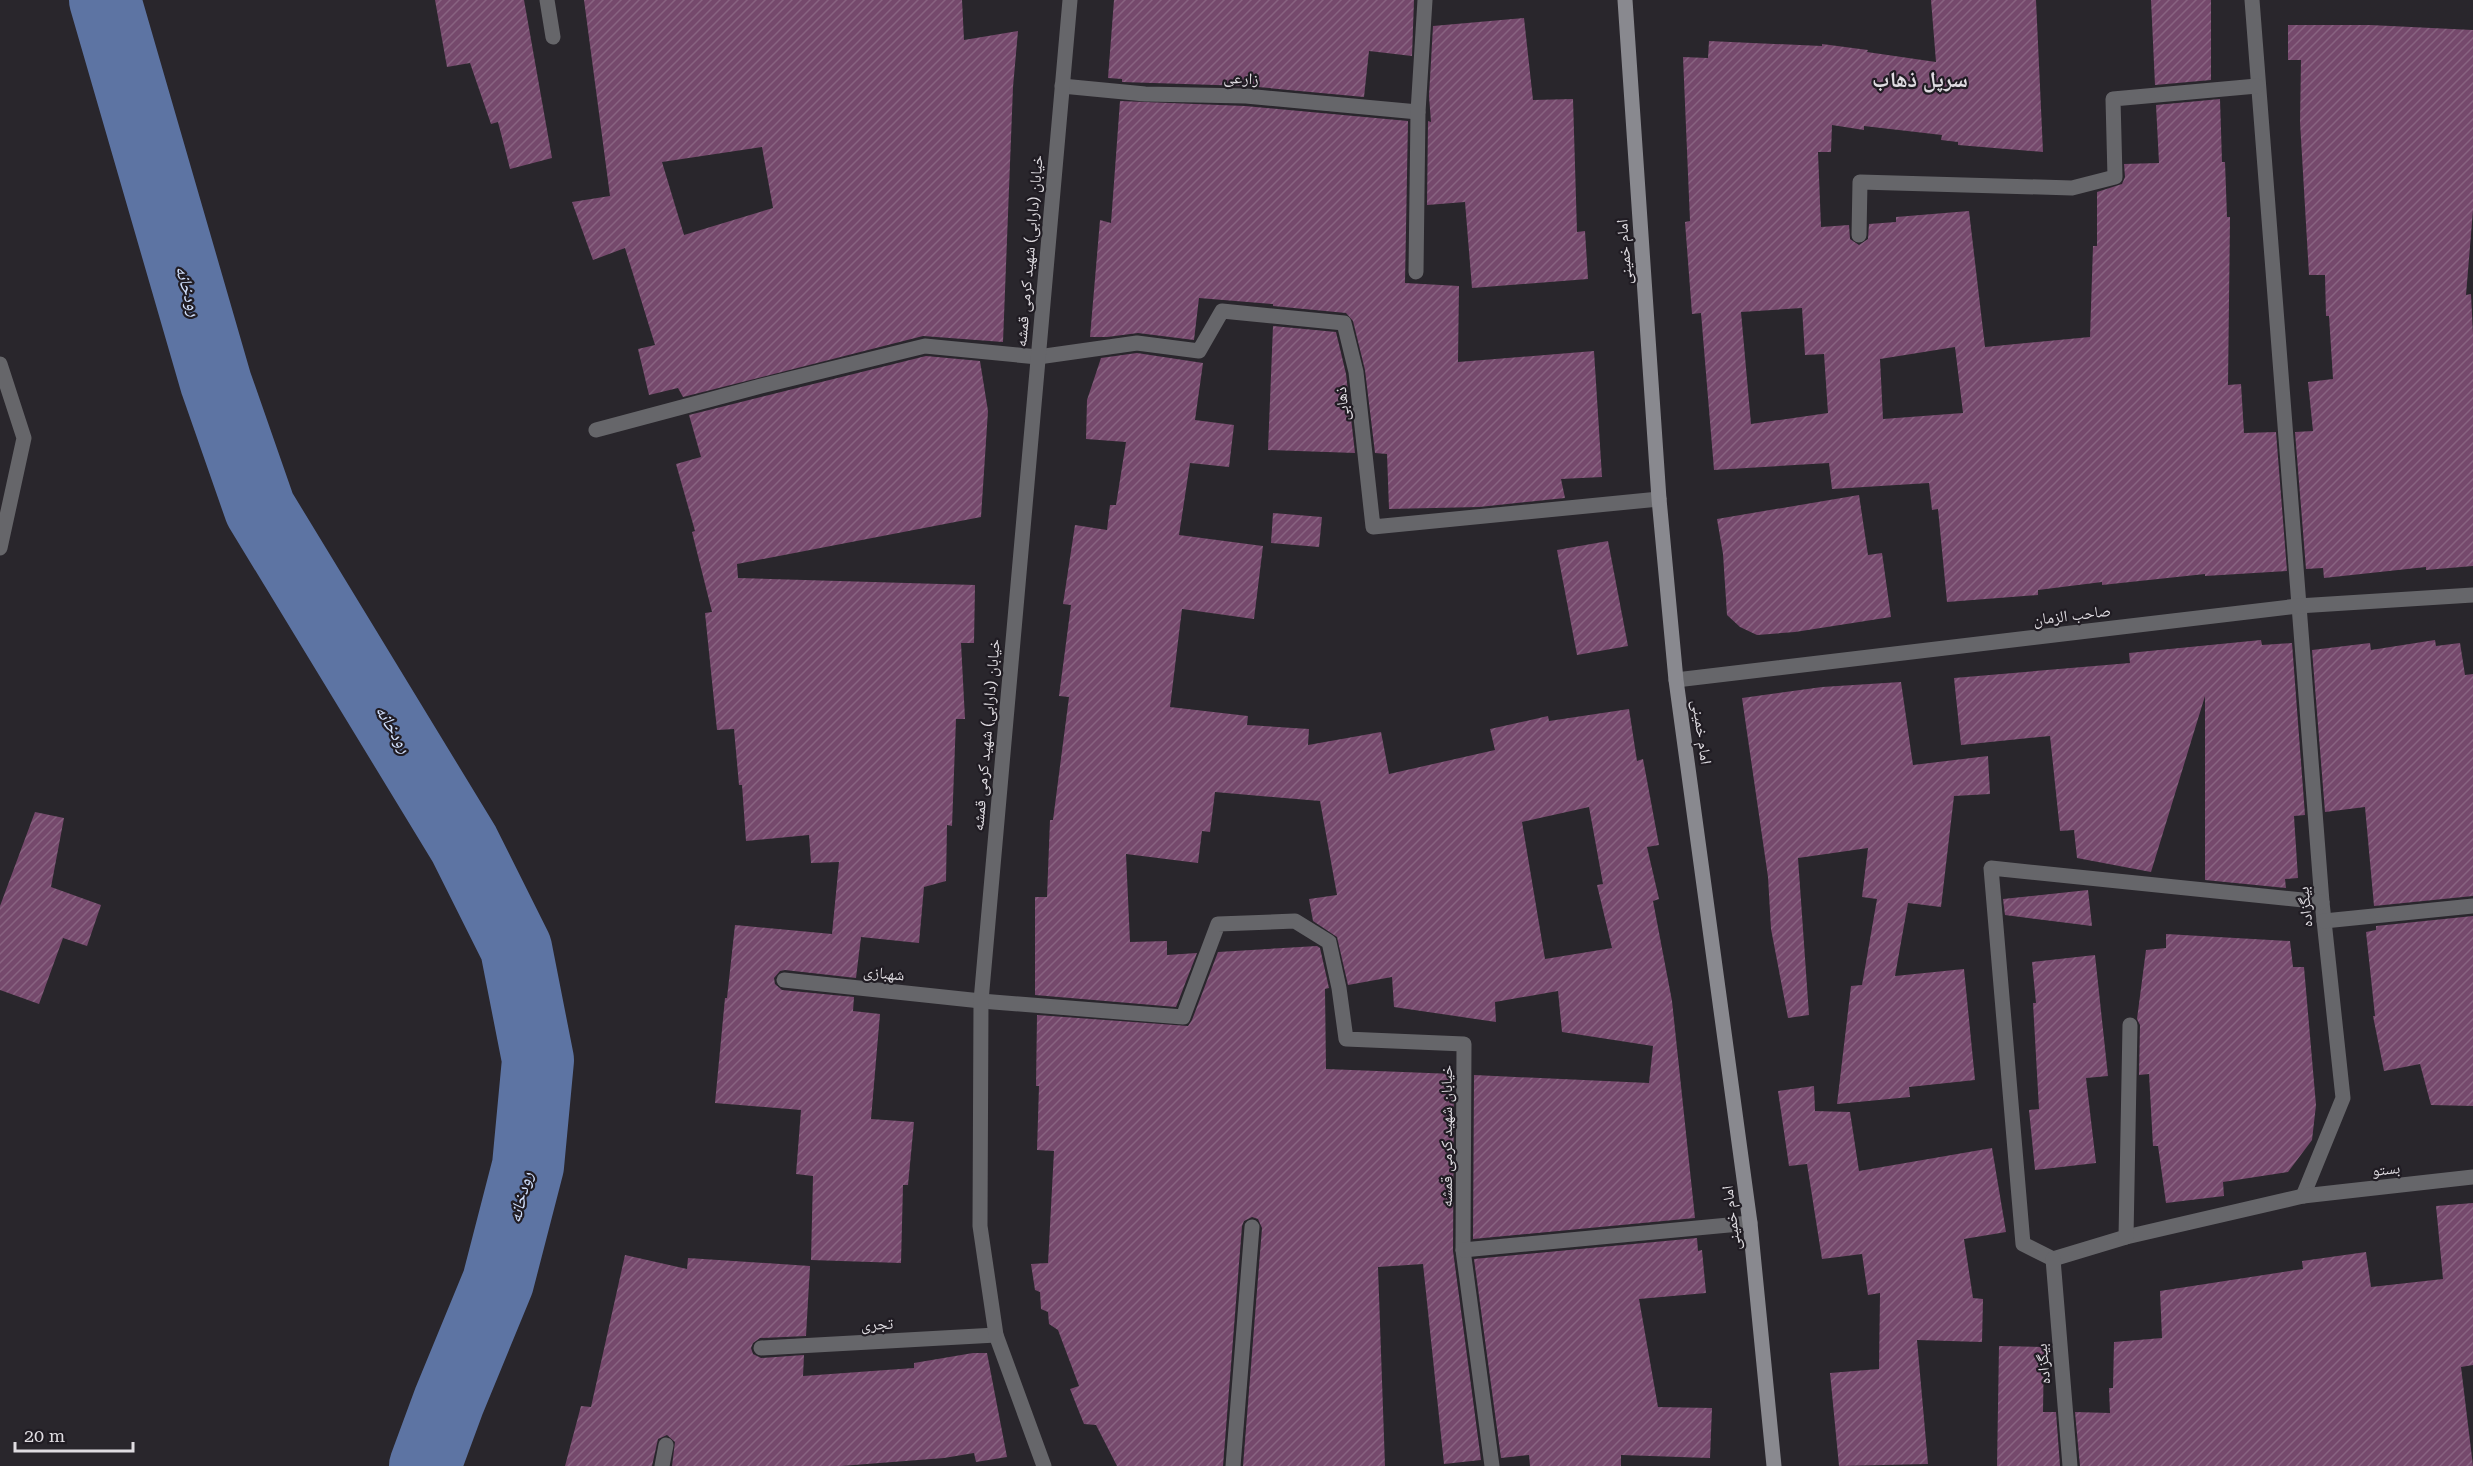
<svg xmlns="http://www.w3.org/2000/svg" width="2473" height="1466" viewBox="0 0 2473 1466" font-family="'Roboto Serif','Noto Naskh Arabic',serif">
<defs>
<pattern id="building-hatch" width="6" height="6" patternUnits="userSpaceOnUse" patternTransform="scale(1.5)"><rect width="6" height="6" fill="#75496c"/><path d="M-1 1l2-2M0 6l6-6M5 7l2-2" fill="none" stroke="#886381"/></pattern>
</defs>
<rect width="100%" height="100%" fill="#29262c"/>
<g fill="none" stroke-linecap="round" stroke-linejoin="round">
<polyline stroke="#5d74a3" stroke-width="72" points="105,0 216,383 260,509 464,844 516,948 538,1060 528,1166 498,1282 449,1401 425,1466"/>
</g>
<g fill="url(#building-hatch)" fill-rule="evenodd">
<polygon points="435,0 524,0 552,158 510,169 498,122 491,124 470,63 447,67"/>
<path d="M 584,0 L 962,0 L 964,40 L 1018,31 L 1013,87 L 1003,342 L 923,336 L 683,397 L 678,388 L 649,395 L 638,349 L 655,345 L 625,248 L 593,260 L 572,202 L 610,196 ZM 762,147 L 773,208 L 684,235 L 662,162 Z"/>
<polygon points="1114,0 1414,0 1412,56 1369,51 1364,97 1247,86 1122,82 1122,79 1108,78"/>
<path d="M 1931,0 L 2036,0 L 2043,152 L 1958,145 L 1958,142 L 1941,140 L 1942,135 L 1864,126 L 1864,130 L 1832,125 L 1831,152 L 1818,152 L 1821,227 L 1849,225 L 1850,239 L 1859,245 L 1868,239 L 1869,224 L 1896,222 L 1896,217 L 1969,211 L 1985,347 L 2090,337 L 2093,246 L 2097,246 L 2097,192 L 2122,184 L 2125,177 L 2124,164 L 2159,163 L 2156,105 L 2220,99 L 2222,162 L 2225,162 L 2227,217 L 2230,217 L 2228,385 L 2241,384 L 2244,433 L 2276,432 L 2287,571 L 2205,576 L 2205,574 L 2102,585 L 2102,582 L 2038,590 L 2038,595 L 1947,602 L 1938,509 L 1932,510 L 1929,483 L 1832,489 L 1829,463 L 1714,470 L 1701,313 L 1692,314 L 1685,222 L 1690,221 L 1683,57 L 1708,58 L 1709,41 L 1822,46 L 1822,44 L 1868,50 L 1867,52 L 1936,62 ZM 1802,308 L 1805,355 L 1824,354 L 1828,413 L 1751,424 L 1741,312 ZM 1955,347 L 1963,413 L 1883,419 L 1880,359 Z"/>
<polygon points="2151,0 2211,0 2211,80 2155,85"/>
<polygon points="1524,18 1533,100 1573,99 1577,232 1585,231 1588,279 1472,288 1465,202 1427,205 1428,121 1431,122 1429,96 1433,26"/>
<polygon points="2288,25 2370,25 2473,30 2473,210 2466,295 2471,294 2473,334 2473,566 2426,570 2426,567 2324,578 2323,568 2306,569 2295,432 2313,431 2308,382 2333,379 2329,316 2326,316 2325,275 2309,275 2300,122 2301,60 2288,60"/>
<polygon points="1120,101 1245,106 1408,121 1405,283 1459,286 1458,362 1594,351 1602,477 1561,479 1565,498 1479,507 1389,509 1387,454 1375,453 1365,370 1353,321 1346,313 1273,306 1273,304 1199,298 1194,340 1138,333 1107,337 1090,337 1100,220 1111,223"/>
<polygon points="1273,326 1336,332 1346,374 1355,453 1268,450"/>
<path d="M 1137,353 L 1203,363 L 1195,420 L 1234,425 L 1229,467 L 1190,463 L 1179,535 L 1263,546 L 1254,619 L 1182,609 L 1170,707 L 1248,716 L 1247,725 L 1309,729 L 1308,745 L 1381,732 L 1389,774 L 1495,750 L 1490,729 L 1548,716 L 1549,721 L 1629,709 L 1637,761 L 1643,759 L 1659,845 L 1647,847 L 1659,899 L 1653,901 L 1672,1001 L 1695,1218 L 1473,1239 L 1474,1075 L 1649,1083 L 1653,1046 L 1562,1032 L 1558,991 L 1495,1002 L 1496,1022 L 1394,1007 L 1392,977 L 1348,985 L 1337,937 L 1313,921 L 1309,899 L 1337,895 L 1320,801 L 1215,792 L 1210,832 L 1202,831 L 1198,863 L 1126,854 L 1130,942 L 1167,941 L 1167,955 L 1197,953 L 1176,1007 L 1035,995 L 1035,897 L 1047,897 L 1050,820 L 1053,820 L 1069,697 L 1059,696 L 1071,605 L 1063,604 L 1075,525 L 1107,530 L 1110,505 L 1116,505 L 1126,442 L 1086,439 L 1087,400 L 1101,358 ZM 1589,807 L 1603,884 L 1597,885 L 1612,948 L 1545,959 L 1522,822 Z"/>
<polygon points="926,356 980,361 988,411 981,517 737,564 738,578 975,585 974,643 961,643 965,719 956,719 952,826 947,825 946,881 924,887 919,943 861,937 856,978 785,970 780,971 774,978 775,984 782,990 854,997 853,1011 880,1014 871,1119 914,1122 908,1185 903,1185 901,1263 811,1260 813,1176 796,1174 801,1110 715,1103 725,998 727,998 735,925 832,934 839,862 811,863 809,835 746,841 742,785 739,785 734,729 717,730 705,613 712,612 692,532 695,531 676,464 701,457 689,415"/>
<polygon points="1859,495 1868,555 1882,553 1891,617 1795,632 1757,635 1740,627 1727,615 1723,554 1717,519"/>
<polygon points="1273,513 1322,517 1319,547 1271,543"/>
<polygon points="1608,541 1628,646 1577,655 1557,550"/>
<polygon points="2261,640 2262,645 2292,643 2305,815 2294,816 2298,878 2285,879 2286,888 2205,880 2205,696 2151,872 2077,858 2074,830 2060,831 2050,736 1961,745 1954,678 2130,663 2129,653"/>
<polygon points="2435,640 2436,646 2460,643 2465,675 2473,674 2473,896 2374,906 2365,807 2325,812 2312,650 2370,643 2371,650"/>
<polygon points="1901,682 1913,765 1988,756 1990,794 1954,796 1941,907 1908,903 1895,976 1964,969 1975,1080 1909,1087 1910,1097 1837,1104 1851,986 1862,985 1877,899 1862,897 1868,848 1798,858 1809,1015 1788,1018 1771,929 1768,877 1742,698 1822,687"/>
<polygon points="35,812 64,818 51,887 101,905 87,946 63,938 39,1004 0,990 0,906"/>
<polygon points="2088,890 2092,926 2005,915 2003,899"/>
<polygon points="2473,916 2473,1106 2431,1105 2420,1064 2384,1071 2373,1016 2375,1016 2366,932 2376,930 2376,926"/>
<polygon points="2166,934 2290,941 2293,967 2304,967 2316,1105 2312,1140 2288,1172 2223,1182 2224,1196 2166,1203 2158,1146 2153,1146 2149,1074 2139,1075 2140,1025 2137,1019 2146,950 2166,948"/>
<polygon points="1317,946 1320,948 1329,988 1325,989 1326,1069 1454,1074 1453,1251 1481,1460 1444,1464 1423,1264 1378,1267 1385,1466 1243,1466 1262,1228 1258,1219 1252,1217 1244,1221 1242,1226 1223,1466 1117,1466 1096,1425 1084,1424 1070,1389 1079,1386 1058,1330 1049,1324 1048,1312 1041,1309 1040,1292 1035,1290 1031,1264 1048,1263 1054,1151 1037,1150 1039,1086 1036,1086 1037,1015 1188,1026 1192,1020 1218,952"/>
<polygon points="2095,955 2108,1076 2086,1078 2096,1163 2035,1170 2029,1110 2039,1109 2033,1003 2036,1003 2032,962"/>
<polygon points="1814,1086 1815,1111 1850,1112 1859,1171 1992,1148 2006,1232 1964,1239 1973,1298 1983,1299 1982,1342 1917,1340 1928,1464 1839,1466 1830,1373 1879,1369 1880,1293 1868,1295 1862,1254 1822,1259 1807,1164 1789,1166 1778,1091"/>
<polygon points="2473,1203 2473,1365 2461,1367 2473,1466 2080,1466 2075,1412 2110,1413 2109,1388 2113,1388 2114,1342 2162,1338 2160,1291 2303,1269 2302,1261 2366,1252 2371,1287 2443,1279 2436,1206"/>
<polygon points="1697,1238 1698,1251 1702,1250 1706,1293 1639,1299 1658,1407 1712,1408 1710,1458 1621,1455 1621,1466 1530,1466 1529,1455 1501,1458 1474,1259"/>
<polygon points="625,1255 687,1269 688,1258 810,1266 806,1336 760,1338 753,1343 751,1348 753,1354 761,1358 804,1355 803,1376 914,1368 914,1363 973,1353 987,1353 1007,1457 976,1462 974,1453 944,1458 841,1466 672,1466 675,1442 667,1435 658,1439 652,1466 565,1466 581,1406 591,1407"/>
<polygon points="1999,1346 2044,1347 2043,1412 2056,1412 2060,1466 1997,1466"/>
</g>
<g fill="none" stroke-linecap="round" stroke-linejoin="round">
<g stroke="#66666a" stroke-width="15">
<polyline points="547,0 553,37"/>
<polyline points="2252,0 2322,902 2343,1098 2303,1196"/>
<polyline points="1062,86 1145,94 1246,96 1418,112"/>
<polyline points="1859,235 1860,182 2072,188 2115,177 2113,99 2257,86"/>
<polyline points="1416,272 1418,112 1425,0"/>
<polyline points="596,430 761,386 925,346 1038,357 1137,343 1199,351 1222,311 1344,323 1356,372 1373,527 1659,499"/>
<polyline points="2322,902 1991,868 2023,1244 2053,1259 2126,1237 2303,1196 2473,1177"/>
<polyline points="2324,921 2473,906"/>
<polyline points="784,980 981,1001 1183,1017 1218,924 1295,921 1329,942 1339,988 1346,1039 1464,1044 1463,1250 1492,1466"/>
<polyline points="2126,1237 2130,1025"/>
<polyline points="1463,1250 1750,1223"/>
<polyline points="2053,1259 2070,1466"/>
<polyline points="761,1348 996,1335"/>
<polyline points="662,1466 666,1445"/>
<polyline points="1233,1466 1252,1227"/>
</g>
<g stroke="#66666a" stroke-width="15">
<polyline points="0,364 24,438 0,548"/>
<polyline points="1676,680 2298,606 2473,595"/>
<polyline points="1044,1466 996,1335 980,1226 981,1001 1070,0"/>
</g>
<polyline stroke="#89898f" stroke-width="15" points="1625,0 1659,499 1676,680 1750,1223 1774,1466"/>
</g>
<g text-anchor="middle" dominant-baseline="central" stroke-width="4.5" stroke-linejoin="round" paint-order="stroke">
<g font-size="16" fill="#dfdce1" stroke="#201c23">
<text transform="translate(1241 78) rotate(3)">زارعی</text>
<text transform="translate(1029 251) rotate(-85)">خیابان (دارابی) شهید کرمی قمشه</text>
<text transform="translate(1624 252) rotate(-94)">امام خمینی</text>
<text transform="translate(1342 404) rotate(-96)">ذهابی</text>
<text transform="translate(2072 615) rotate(-7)">صاحب الزمان</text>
<text transform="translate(1702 732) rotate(82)">امام خمینی</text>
<text transform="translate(986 735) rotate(-85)">خیابان (دارابی) شهید کرمی قمشه</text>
<text transform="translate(2305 907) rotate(-96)">بیگزاده</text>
<text transform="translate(884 973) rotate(6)">شهبازی</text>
<text transform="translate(1446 1136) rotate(-90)">خیابان شهید کرمی قمشه</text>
<text transform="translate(2386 1169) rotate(-6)">بستو</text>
<text transform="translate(1731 1218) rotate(-97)">امام خمینی</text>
<text transform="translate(877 1324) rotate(-3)">تجری</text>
<text transform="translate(2043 1364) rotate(-95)">بیگزاده</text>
</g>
<g font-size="18" font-style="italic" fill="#d1e0fd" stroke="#201c23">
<text transform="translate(189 291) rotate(74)">رودخانه</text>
<text transform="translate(394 729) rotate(59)">رودخانه</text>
<text transform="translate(520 1197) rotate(-76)">رودخانه</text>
</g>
<g font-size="22" font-weight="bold" fill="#dfdce1" stroke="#201c23">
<text x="1920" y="79">سرپل ذهاب</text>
</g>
</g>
<path d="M15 1442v9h118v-9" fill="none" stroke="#dfdce1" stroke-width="3"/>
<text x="24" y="1442" font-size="18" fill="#dfdce1" stroke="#201c23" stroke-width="4.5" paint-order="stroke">20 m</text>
</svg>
